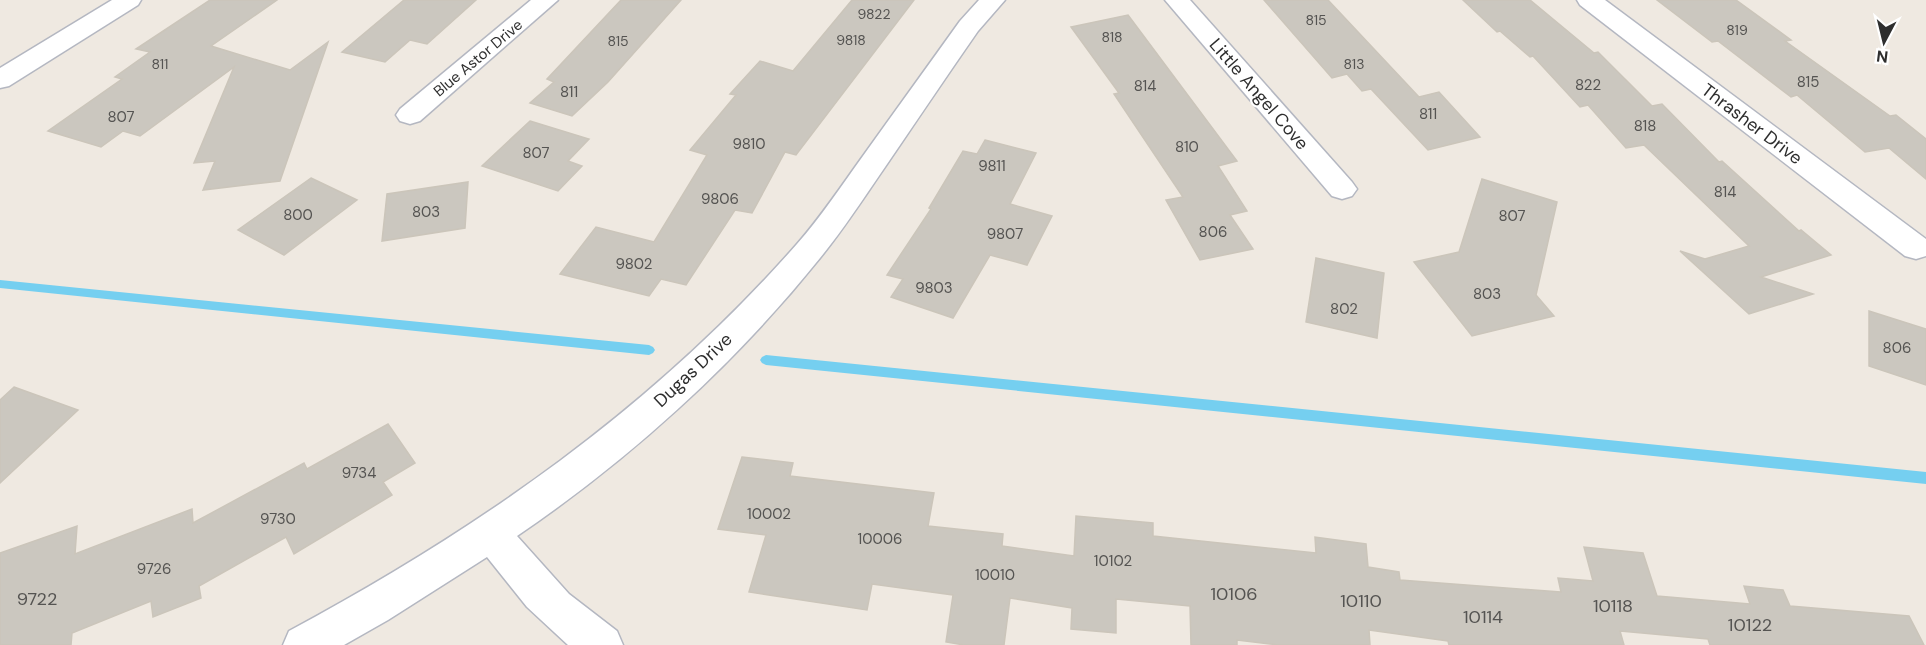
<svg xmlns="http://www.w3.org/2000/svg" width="1926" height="645" viewBox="0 0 1926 645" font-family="'DM Sans',sans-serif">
<rect width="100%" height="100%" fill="#efe9e1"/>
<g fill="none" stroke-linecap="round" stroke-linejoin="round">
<g fill="#75cff0" fill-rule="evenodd">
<polygon points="0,280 649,345 653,347 655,350 653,353 649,355 0,288"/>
<polygon points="766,355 1926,472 1926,484 766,365 762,363 760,360 762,357"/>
</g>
</g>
<g fill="#cbc7bf" stroke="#cbc5ba" stroke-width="1.5">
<polygon points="210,0 277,0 211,46 290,70 328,42 280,181 203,190 215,161 194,163 234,67 140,136 123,131 101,147 48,131 122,79 115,77 150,52 136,49"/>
<polygon points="404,0 476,0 427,44 410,40 385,62 342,52"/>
<polygon points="621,0 681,0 608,82 572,116 530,103 554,82 547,79"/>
<polygon points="852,0 914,0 796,155 785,152 752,213 735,210 686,285 661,279 649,296 560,274 596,227 654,242 707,155 690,150 736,95 730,94 760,61 793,71"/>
<polygon points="1264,0 1328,0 1419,97 1439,92 1480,137 1428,150 1371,89 1362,91 1347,74 1332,78"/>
<polygon points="1463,0 1530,0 1594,53 1598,52 1652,106 1662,104 1719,162 1722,161 1799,231 1801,230 1831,255 1761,277 1813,294 1749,314 1680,251 1705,259 1749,246 1644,145 1626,148 1588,105 1580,107 1533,56 1530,57 1500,31 1497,32"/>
<polygon points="1657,0 1736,0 1791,40 1785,41 1890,116 1896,115 1926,139 1926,179 1889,148 1865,152 1797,95 1791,97 1718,41 1712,42"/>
<polygon points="1128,15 1237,161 1218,166 1247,211 1230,215 1253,249 1200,260 1166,200 1183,197 1114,94 1119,93 1071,27"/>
<polygon points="530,121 589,139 568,161 582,166 558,191 482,166"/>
<polygon points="985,140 1036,153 1010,204 1052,216 1027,265 990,255 953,318 891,297 903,279 887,275 931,209 929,208 963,151 977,154"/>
<polygon points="311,178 357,200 284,255 238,230"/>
<polygon points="1482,179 1557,202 1536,295 1554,316 1472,336 1414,262 1459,252"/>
<polygon points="468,182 465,228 382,241 387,194"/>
<polygon points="1316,258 1384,273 1377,338 1306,322"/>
<polygon points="1869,311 1926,329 1926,385 1869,366"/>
<polygon points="14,387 78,410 0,483 0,400"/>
<polygon points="388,424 415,463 383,482 392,495 294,554 286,537 199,586 201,598 153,617 151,601 72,633 71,645 0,645 0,553 77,526 75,554 192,509 193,523 304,463 307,469"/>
<polygon points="742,457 793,463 790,476 934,493 928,526 1003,534 1002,546 1074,556 1076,516 1153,523 1153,536 1316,553 1315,537 1366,544 1368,567 1399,572 1400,580 1561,592 1558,578 1593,581 1584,547 1643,553 1657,596 1750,604 1744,586 1783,590 1790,606 1909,616 1924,645 1710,645 1708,639 1620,631 1624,645 1449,645 1448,641 1369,630 1370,645 1279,645 1237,640 1237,645 1191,645 1190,606 1116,599 1116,633 1071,629 1072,608 1010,598 1004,645 964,645 946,642 953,595 872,584 867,610 749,592 766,535 718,529"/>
</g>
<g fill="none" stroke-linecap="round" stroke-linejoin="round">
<g stroke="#b4b7c1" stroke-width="3">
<g id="minor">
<polygon points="112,0 141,0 138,5 9,86 0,88 0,68"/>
<polygon points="531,0 558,0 420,121 410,124 400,121 396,115 400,109"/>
<path d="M 979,0 L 1005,0 L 978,31 C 946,77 915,123 883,170 C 863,199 843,230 820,258 C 735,364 629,460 517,536 L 569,594 L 617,631 L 623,645 L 568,645 L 527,607 L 487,557 L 388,620 L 344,645 L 283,645 L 289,631 C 479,529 654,407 797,244 C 821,217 842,185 863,156 C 895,111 928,66 960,21 Z"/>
<polygon points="1165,0 1190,0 1352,182 1357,189 1352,196 1342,199 1332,196"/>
<polygon points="1577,0 1605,0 1926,239 1926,256 1916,259 1905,256 1580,5"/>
</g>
</g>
<use href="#minor" fill="#fff" fill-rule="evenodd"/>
</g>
<g text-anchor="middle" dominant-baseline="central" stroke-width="4.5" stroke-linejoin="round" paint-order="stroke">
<g font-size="14" fill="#555452">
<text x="874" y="14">9822</text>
<text x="1316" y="20">815</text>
<text x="1737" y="30">819</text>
<text x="1112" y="37">818</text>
<text x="851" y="40">9818</text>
<text x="618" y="41">815</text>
<text x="160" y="64">811</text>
<text x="1354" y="64">813</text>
</g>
<g font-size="15" fill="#2e2e2e" stroke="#fff">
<text transform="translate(478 58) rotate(-40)">Blue Astor Drive</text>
</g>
<g font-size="15" fill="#555452">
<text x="1808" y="82">815</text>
<text x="1588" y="85">822</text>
<text x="1145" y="86">814</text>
<text x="569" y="92">811</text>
<text x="1428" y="114">811</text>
<text x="121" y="117">807</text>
<text x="1645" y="126">818</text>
<text x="749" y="144">9810</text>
<text x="1187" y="147">810</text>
<text x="536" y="153">807</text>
<text x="992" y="166">9811</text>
<text x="1725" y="192">814</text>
<text x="720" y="199">9806</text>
<text x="426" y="212">803</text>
<text x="298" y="215">800</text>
<text x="1512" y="216">807</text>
<text x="1213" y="232">806</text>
<text x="1005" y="234">9807</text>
<text x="634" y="264">9802</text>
<text x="934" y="288">9803</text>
<text x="1487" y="294">803</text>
<text x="1344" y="309">802</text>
<text x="1897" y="348">806</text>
<text x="359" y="473">9734</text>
<text x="769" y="514">10002</text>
<text x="278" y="519">9730</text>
<text x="880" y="539">10006</text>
<text x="1113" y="561">10102</text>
<text x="154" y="569">9726</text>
<text x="995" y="575">10010</text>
</g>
<g font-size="18" fill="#2e2e2e" stroke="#fff">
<text transform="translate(1259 94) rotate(49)">Little Angel Cove</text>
<text transform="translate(1752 124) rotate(37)">Thrasher Drive</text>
<text transform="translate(693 370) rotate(-43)">Dugas Drive</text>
</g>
<g font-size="18" fill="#555452">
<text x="1234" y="594">10106</text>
<text x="37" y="599">9722</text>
<text x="1361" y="601">10110</text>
<text x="1613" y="606">10118</text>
<text x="1483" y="617">10114</text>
<text x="1750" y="625">10122</text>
</g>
</g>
<g transform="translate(1884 42) rotate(187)" stroke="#ffffff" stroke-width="4.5" paint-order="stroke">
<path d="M0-4.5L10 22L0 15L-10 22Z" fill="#2e2e2e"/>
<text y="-9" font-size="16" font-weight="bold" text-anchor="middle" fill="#2e2e2e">N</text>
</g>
</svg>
